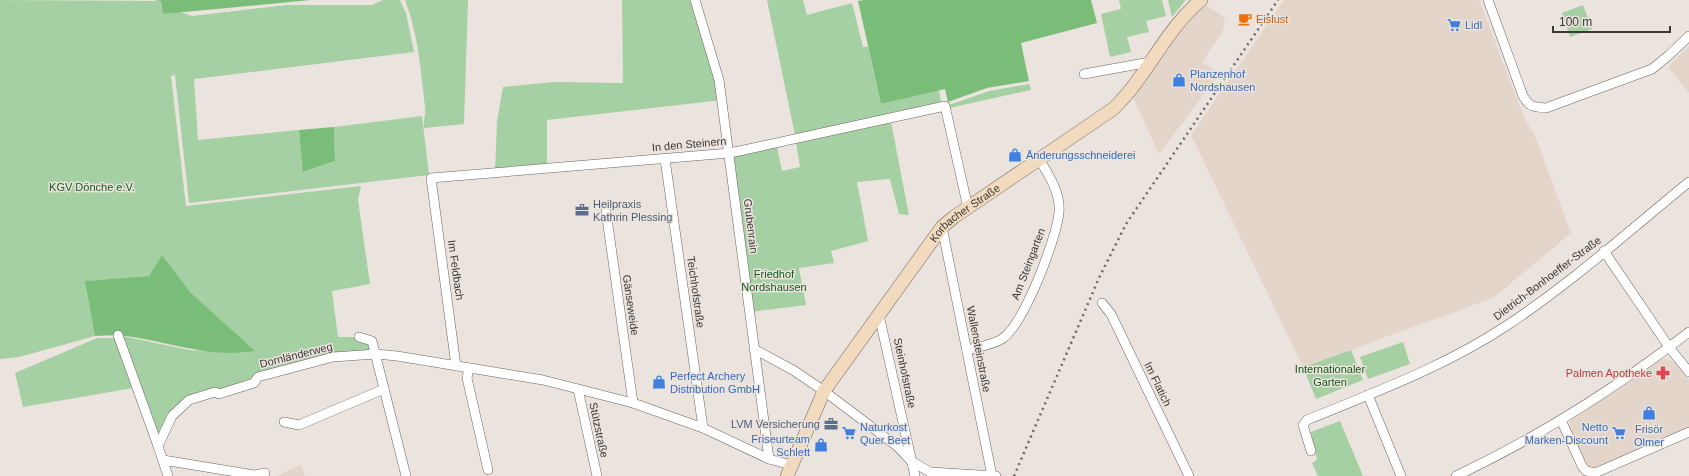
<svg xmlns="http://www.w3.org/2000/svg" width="1689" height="476" viewBox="0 0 1689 476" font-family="Helvetica,sans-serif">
<rect width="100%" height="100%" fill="#ebe3dd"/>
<g fill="#e4d5cb">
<polygon points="1284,0 1479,0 1525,120 1534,133 1571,233 1493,298 1303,367 1191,135"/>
<polygon points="1205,4 1225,18 1223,30 1202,62 1219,74 1159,154 1132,95 1161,54"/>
<polygon points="1689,46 1689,93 1668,67"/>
<polygon points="1661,359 1670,360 1677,363 1689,380 1689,429 1593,470 1584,465 1569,430 1571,420"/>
<polygon points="301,465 305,476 278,476 278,475"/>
</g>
<g fill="#a5d0a3">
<polygon points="0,0 161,1 163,14 180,12 192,16 287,5 372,5 383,0 400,0 406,13 414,52 194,79 198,140 299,130 304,172 335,161 334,127 422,116 429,175 189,203 175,75 171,76 186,206 361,186 358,200 370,284 332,291 338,337 359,337 372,341 376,354 333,357 189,400 172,416 158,446 118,335 189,350 244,353 254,351 191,293 162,255 149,276 86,281 95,336 19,357 0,359"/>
<path d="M 405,0 L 468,0 L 464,124 L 424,128 C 423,121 426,114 425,107 C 421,72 418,33 405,0 Z"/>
<polygon points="622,0 690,0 722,100 547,120 547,168 495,173 497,122 503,87 554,82 623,83"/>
<polygon points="767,0 803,0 807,15 852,3 863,47 868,47 881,104 939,90 941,102 795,135"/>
<polygon points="1119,0 1162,0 1166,16 1146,21 1149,32 1127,37 1131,52 1110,57 1101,14 1121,9"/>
<polygon points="1168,0 1185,0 1185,1 1172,17"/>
<polygon points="1583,5 1592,29 1570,37 1562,13"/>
<polygon points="1029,84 1031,90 949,108 949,105 989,91"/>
<polygon points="891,122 909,215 899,214 890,179 857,182 868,241 831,251 834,263 799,268 806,305 750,312 730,153 777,147 782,171 800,167 796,143"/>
<polygon points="97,338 117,338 133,388 23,407 15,373"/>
<polygon points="1403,342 1410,364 1368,379 1360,357"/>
<polygon points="1351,350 1363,380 1316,399 1303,367"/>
<polygon points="1340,421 1363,476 1318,476 1312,463 1317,460 1311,432"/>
</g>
<g fill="#7abd78">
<polygon points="154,0 311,0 163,14 161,1"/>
<polygon points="864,0 1091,0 1097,23 1021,43 1029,81 987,88 948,102 945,89 881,104 858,1"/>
<polygon points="334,127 335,161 303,172 299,130"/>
<path d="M 162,255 L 191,293 L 255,351 C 208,359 164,340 119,335 C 111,335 102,336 95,336 L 85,281 L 149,276 Z"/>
</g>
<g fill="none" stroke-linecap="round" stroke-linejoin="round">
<g stroke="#6b645f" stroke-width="10">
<g id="street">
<polyline points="695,0 719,80 769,459"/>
<path d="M 1488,0 L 1523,96 C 1529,107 1534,107 1546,108 L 1652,69 L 1668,56 L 1689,36"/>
<polyline points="1084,74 1150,62"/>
<polyline points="665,159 703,428"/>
<polyline points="606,211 633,403"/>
<polyline points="942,227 992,476"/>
<polyline points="1604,251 1669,347 1689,372"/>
<polyline points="1102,303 1111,314 1189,476"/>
<polyline points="879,315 915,476"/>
<polyline points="118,335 158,446"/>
<polyline points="359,337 372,341 406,476"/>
<polyline points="754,349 793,370 824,391 898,447 911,461 930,472 996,476"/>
<path d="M 967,350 C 978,347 992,345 1002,339 C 1024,324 1056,240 1059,213 C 1061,194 1049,175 1039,159"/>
<polyline points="456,366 431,178 730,153 945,106 968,208"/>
<polyline points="469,368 467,378 488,470"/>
<polyline points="578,389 597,476"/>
<polyline points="1368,395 1401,476"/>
<polyline points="1561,420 1582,466 1586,471 1595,473 1689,432"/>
<polyline points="284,422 299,425 384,389"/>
<path d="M 1311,451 L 1303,425 L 1307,420 C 1375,392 1444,367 1506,326 C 1570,284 1630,230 1689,182"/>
<polyline points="163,460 254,475 265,473"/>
<polyline points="168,476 158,446 172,416 189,400 215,392 219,394 254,383 258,377 333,357 376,354 397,356 543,380 633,403 703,428 769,459 791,465"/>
<path d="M 1456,476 C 1539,437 1617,387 1689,332"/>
</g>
</g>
<g stroke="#6b645f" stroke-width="14">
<g id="secondary">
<path id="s1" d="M 787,476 L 824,391 L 942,227 L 954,217 L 1113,109 C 1147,77 1164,31 1201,0"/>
</g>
</g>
<use href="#street" stroke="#fff" stroke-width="9"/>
<use href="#secondary" stroke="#f2dabf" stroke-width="13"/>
<polyline stroke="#6d6865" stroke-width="2.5" stroke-dasharray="2 4" stroke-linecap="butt" points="1014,476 1099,278 1126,224 1278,0"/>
</g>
<defs>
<g id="cafe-bare" transform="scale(1.08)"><path d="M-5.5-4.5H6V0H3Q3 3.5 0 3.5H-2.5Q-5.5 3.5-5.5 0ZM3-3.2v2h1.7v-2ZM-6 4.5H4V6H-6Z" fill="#e8710a" stroke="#ebe3dd" stroke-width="2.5" paint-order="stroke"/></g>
<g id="supermarket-bare" transform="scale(1.08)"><path d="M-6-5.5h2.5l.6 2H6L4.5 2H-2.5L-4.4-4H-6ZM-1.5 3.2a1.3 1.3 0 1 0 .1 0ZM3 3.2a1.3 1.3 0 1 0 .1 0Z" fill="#3f7fe0" stroke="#ebe3dd" stroke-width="2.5" paint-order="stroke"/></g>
<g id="shop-bare" transform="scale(1.08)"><path d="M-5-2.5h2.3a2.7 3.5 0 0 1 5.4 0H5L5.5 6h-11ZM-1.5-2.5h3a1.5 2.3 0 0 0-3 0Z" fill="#3f7fe0" stroke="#ebe3dd" stroke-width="2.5" paint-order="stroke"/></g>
<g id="office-bare" transform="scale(1.08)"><path d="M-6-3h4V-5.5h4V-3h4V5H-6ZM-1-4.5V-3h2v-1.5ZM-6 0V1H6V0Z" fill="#5c6f8a" stroke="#ebe3dd" stroke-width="2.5" paint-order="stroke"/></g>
<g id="pharmacy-bare" transform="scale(1.08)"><path d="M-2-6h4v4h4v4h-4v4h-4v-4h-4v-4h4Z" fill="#e0444e" stroke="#ebe3dd" stroke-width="2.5" paint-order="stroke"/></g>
</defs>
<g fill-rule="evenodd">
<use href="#cafe-bare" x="1245" y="19"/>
<use href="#supermarket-bare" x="1454" y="25"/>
<use href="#shop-bare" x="1179" y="80"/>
<use href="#shop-bare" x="1015" y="155"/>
<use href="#office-bare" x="582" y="210"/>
<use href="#pharmacy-bare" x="1663" y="373"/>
<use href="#shop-bare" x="659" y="382"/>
<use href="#shop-bare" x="1649" y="413"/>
<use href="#office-bare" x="831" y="424"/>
<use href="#supermarket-bare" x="849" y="433"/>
<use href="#supermarket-bare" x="1619" y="433"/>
<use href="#shop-bare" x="821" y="445"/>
</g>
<g text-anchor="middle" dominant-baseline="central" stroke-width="3" stroke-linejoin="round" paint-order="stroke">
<g font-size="11" fill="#c56008" stroke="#ebe3dd" text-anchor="start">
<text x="1256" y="19">Eislust</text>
</g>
<g font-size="11" fill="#366cbe" stroke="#ebe3dd" text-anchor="start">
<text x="1465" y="25">Lidl</text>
<text x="1190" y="74">Planzenhof<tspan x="1190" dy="13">Nordshausen</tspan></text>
<text x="1026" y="155">Änderungsschneiderei</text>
<text x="670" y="376">Perfect Archery<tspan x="670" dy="13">Distribution GmbH</tspan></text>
<text x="860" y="427">Naturkost<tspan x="860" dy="13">Quer Beet</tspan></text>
<text x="1608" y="427" text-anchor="end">Netto<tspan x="1608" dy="13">Marken-Discount</tspan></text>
<text x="1649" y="429" text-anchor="middle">Frisör<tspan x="1649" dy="13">Olmer</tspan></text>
<text x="810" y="439" text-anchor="end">Friseurteam<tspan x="810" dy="13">Schlett</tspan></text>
</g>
<g font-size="11" fill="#3b3836" stroke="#ebe3dd">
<text transform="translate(689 144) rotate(-5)">In den Steinern</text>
<text stroke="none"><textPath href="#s1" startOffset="321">Korbacher Straße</textPath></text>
<text transform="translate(751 226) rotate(83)">Grubenrain</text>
<text transform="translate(1028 264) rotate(-69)">Am Steingarten</text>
<text transform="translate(456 270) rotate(82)">Im Feldbach</text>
<text transform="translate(1547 278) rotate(-37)">Dietrich-Bonhoeffer-Straße</text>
<text transform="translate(696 292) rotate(82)">Teichhofstraße</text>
<text transform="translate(631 305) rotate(82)">Gänseweide</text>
<text transform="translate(979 349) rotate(79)">Wallensteinstraße</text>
<text transform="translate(296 355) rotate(-14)">Dornländerweg</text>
<text transform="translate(905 373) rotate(78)">Steinhofstraße</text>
<text transform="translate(1158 384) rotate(64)">Im Flatich</text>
<text transform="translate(599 430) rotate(78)">Stützstraße</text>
</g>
<g font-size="11" fill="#155917" stroke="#ebe3dd">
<text x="92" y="187">KGV Dönche e.V.</text>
<text x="774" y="274">Friedhof<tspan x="774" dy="13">Nordshausen</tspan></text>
<text x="1330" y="369">Internationaler<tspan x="1330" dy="13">Garten</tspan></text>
</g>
<g font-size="11" fill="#4e5e75" stroke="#ebe3dd" text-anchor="start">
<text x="593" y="204">Heilpraxis<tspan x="593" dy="13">Kathrin Plessing</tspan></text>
<text x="820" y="424" text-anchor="end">LVM Versicherung</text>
</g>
<g font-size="11" fill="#be3a42" stroke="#ebe3dd" text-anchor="end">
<text x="1652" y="373">Palmen Apotheke</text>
</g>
</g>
<path d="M1553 26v6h117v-6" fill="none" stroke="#3b3836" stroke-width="2"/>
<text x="1559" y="26" font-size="12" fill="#3b3836" stroke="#ebe3dd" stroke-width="3" paint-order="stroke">100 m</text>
</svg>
